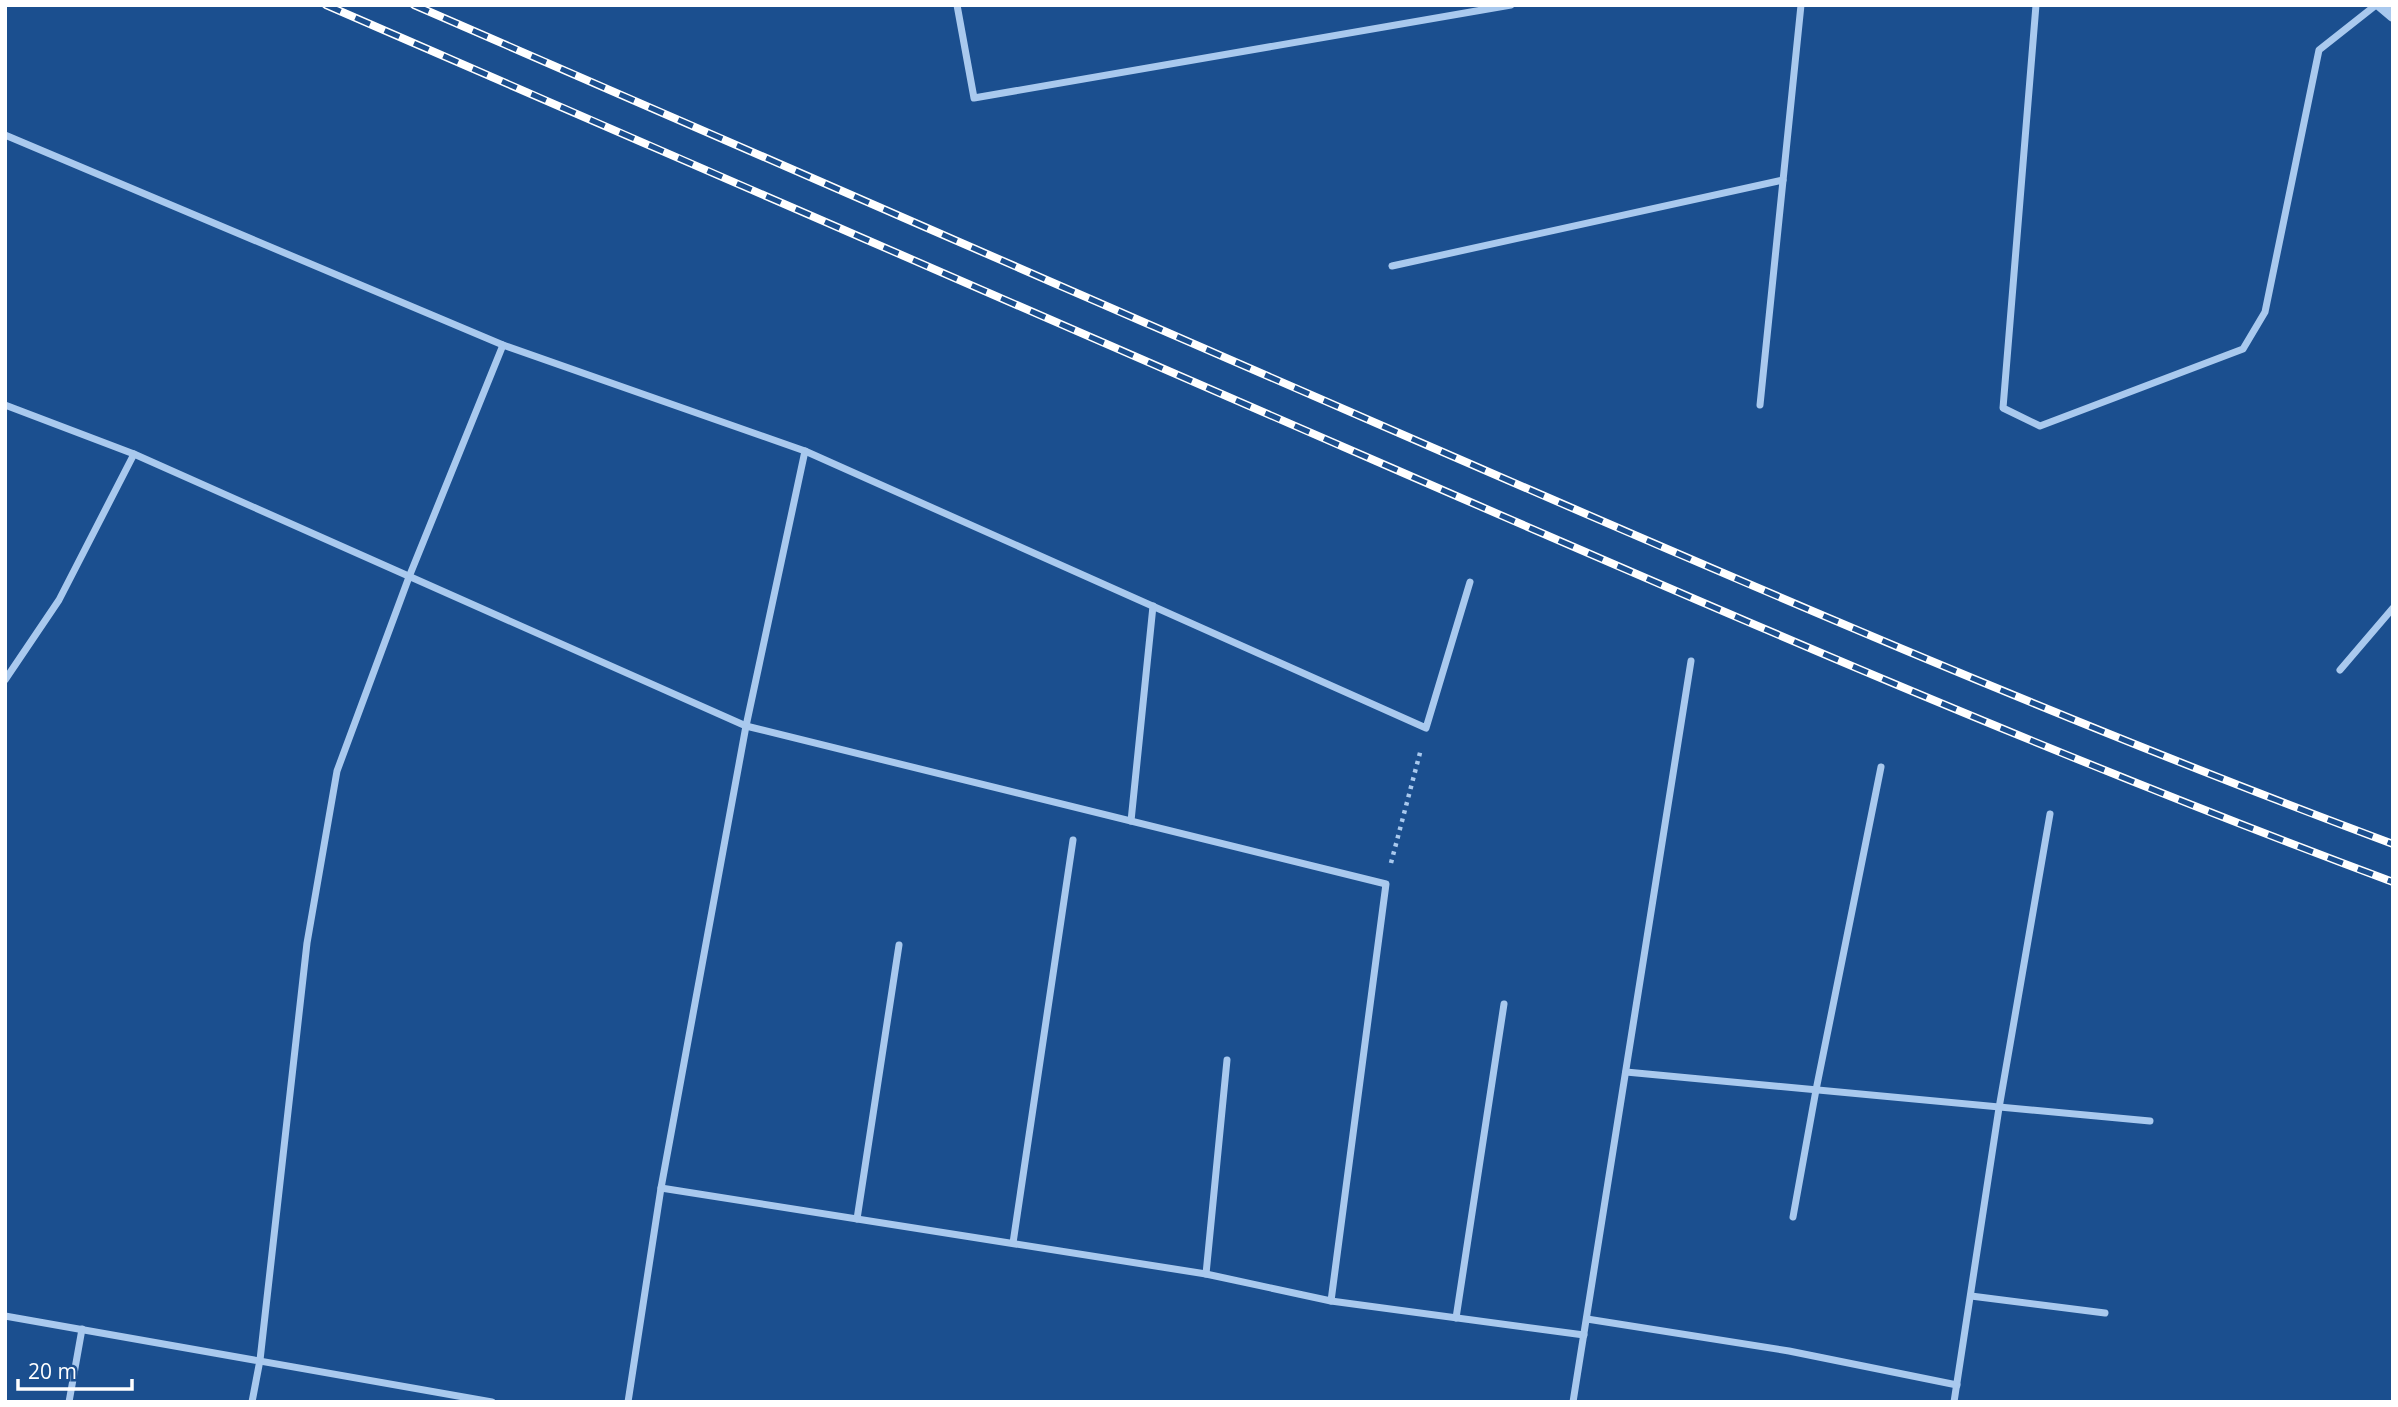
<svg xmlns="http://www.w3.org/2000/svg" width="2398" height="1407" viewBox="0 0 2398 1407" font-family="'Open Sans',sans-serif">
<rect width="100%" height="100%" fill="#1b4f8f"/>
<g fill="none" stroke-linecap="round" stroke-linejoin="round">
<polyline stroke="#a9c9ee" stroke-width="4.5" stroke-dasharray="3.5 5" stroke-linecap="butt" points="1391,863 1421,749"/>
<g stroke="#a9c9ee" stroke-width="7">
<polyline points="957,5 974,98 1511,5"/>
<polyline points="2036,5 2003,408 2040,426 2243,349 2265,312 2319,50 2376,5"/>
<polyline points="5,135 503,345 805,451 1426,728 1470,582"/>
<polyline points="1392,266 1783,180"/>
<polyline points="5,405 134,454 746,726 1386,884 1331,1301"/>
<polyline points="1760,405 1801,5"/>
<polyline points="2340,670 2393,608"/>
<polyline points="5,680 59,600 134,454"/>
<polyline points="1131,821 1153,606"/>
<polyline points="1626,1072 2150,1121"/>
<polyline points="661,1188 1206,1274 1331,1301 1584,1335"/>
<polyline points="1793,1217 1816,1090 1881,767"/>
<polyline points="857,1219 899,945"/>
<polyline points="1013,1243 1073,840"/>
<polyline points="1206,1274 1227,1060"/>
<polyline points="1971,1296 2105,1313"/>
<polyline points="5,1316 492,1402"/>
<polyline points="1456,1318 1504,1004"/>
<polyline points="1587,1319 1789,1351 1957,1385"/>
<polyline points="69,1402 82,1329"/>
<polyline points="252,1402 260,1360 307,943 337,771 409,577 503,345"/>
<polyline points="628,1402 661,1188 746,726 805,451"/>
<polyline points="1573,1402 1691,661"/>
<polyline points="1954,1402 1999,1108 2050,814"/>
</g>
<polyline stroke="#a9c9ee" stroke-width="12" points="2380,5 2393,16"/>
<g stroke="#fff" stroke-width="8">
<g id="rail">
<path d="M 326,5 C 681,159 1037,314 1392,468 C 1723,612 2054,756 2393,882"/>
<path d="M 414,5 C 748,150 1081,295 1415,440 C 1738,580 2062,721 2393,844"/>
</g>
</g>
<use href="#rail" stroke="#1b4f8f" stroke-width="5" stroke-dasharray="16" stroke-linecap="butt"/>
</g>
<rect width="2398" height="1407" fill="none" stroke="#ffffff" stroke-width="14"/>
<path d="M18 1379v10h114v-10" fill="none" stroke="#ffffff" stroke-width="3.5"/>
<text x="28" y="1379" font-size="21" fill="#ffffff" stroke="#1b4f8f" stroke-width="5" paint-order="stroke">20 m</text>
</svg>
